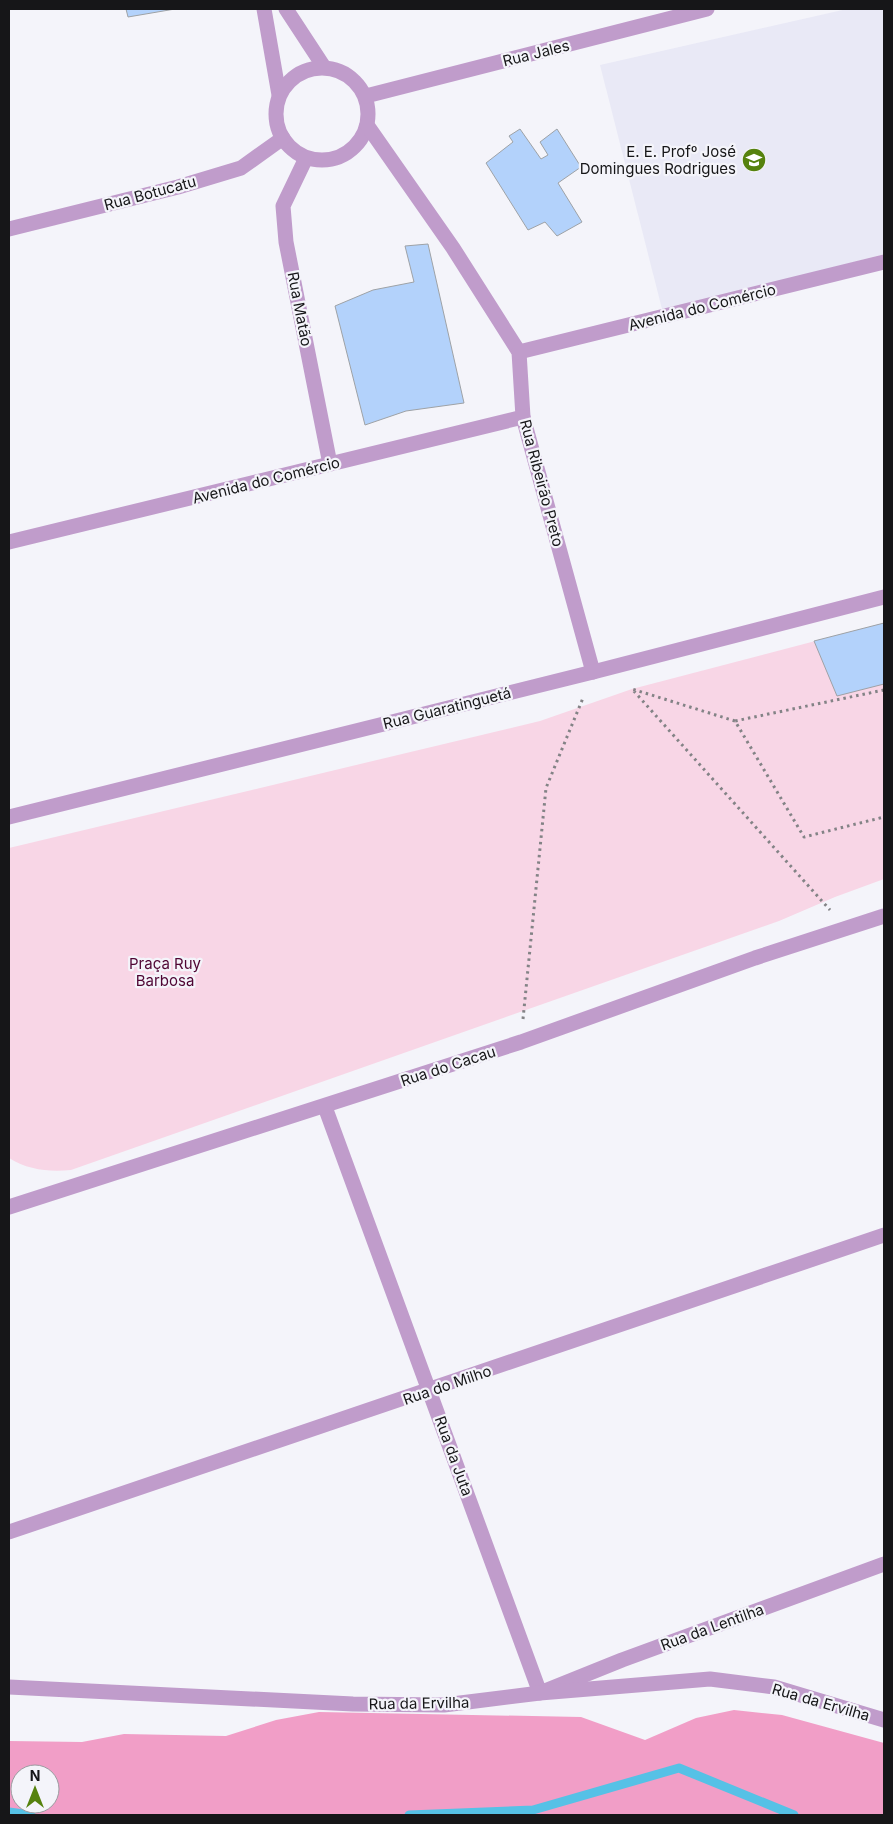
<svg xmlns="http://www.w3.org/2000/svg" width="893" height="1824" viewBox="0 0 893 1824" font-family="Inter,sans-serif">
<rect width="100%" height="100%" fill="#f4f4fa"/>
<polygon fill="#e9e9f6" points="847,9 884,9 884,254 663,313 600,65"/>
<path fill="#f8d6e6" d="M 884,623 L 884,879 L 835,897 L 779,921 L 71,1170 C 49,1172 28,1170 9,1158 L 9,848 L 540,721 L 632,689 Z"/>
<path fill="#f19ec7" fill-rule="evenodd" d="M 734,1710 L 782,1715 L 884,1743 L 884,1815 L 9,1815 L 9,1741 L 82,1742 L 124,1734 L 226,1736 L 276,1720 L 319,1712 L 581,1717 L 645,1740 L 696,1718 ZM 20,1774 L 50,1774 L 50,1804 L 20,1804 Z"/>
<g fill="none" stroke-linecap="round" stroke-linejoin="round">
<g stroke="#56c1e6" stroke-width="9">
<polyline points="9,1812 31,1815"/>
<polyline points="409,1815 533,1810 679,1768 794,1815"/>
</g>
</g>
<g fill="#b3d2fb" stroke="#9ea2a6">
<polygon points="126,9 175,9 128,17"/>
<polygon points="520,129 541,159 548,155 540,142 557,129 581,167 558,183 582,222 557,236 545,222 528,230 486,163 513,142 509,136"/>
<polygon points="428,244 464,403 406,411 365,425 335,306 373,290 414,282 405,246"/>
<polygon points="884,623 884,684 837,696 814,641"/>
</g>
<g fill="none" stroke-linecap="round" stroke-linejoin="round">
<g stroke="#838386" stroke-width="3" stroke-dasharray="2.5 4" stroke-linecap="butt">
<polyline points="884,690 735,721 804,837 884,817"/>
<polyline points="735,721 632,689 830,910"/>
<polyline points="523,1019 546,788 583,698"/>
</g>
<g stroke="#c09ccb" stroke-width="15">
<polyline points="264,9 279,95"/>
<polyline points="286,9 324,67"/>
<circle cx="322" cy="114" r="46"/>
<polyline points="366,96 707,9"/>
<polyline points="367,125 453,248 519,352 523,417 593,672"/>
<polyline points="306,158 283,206 286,242 330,464"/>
<polyline points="9,229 178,187 241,168 283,138"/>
<polyline points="519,352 884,262"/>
<polyline points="9,542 523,417"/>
<polyline points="9,817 593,672 884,597"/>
<polyline points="325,1107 540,1693 622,1660 884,1564"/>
<polyline points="9,1207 521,1042 755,958 884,916"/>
<polyline points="9,1532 884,1235"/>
</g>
<polyline stroke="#c09ccb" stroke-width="15" points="9,1687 353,1704 444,1705 540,1693 710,1679 774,1687 884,1720"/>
</g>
<defs>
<g id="school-disc" transform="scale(1.25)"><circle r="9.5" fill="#56820e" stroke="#f4f4fa"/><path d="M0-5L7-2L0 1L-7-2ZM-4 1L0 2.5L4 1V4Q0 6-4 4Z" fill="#fff"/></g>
</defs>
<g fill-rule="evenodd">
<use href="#school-disc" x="754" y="160"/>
</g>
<g text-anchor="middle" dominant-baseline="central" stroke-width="4.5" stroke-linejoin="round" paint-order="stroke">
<g font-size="15" fill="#161618" stroke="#f4f4fa">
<text transform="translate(536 53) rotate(-14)">Rua Jales</text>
<text transform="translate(150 193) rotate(-15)">Rua Botucatu</text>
<text transform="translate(702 307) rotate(-14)">Avenida do Comércio</text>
<text transform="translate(300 309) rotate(79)">Rua Matão</text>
<text transform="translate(266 480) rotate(-14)">Avenida do Comércio</text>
<text transform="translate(542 483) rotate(75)">Rua Ribeirão Preto</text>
<text transform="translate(447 708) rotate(-14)">Rua Guaratinguetá</text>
<text transform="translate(448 1066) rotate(-18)">Rua do Cacau</text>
<text transform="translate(447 1385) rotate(-19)">Rua do Milho</text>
<text transform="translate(454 1456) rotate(70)">Rua da Juta</text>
<text transform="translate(712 1627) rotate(-20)">Rua da Lentilha</text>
<text transform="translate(821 1702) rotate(16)">Rua da Ervilha</text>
<text transform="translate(419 1703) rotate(-1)">Rua da Ervilha</text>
</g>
<g font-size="15" fill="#161618" stroke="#f4f4fa" text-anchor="end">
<text x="736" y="151">E. E. Profº José<tspan x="736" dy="17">Domingues Rodrigues</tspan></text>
</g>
<g font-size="15" fill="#4f0533" stroke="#f4f4fa">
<text x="165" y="963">Praça Ruy<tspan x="165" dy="17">Barbosa</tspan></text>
</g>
</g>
<rect width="893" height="1824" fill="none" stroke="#161618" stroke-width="20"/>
<g transform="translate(35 1789)"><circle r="24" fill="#f4f4fa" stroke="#9b9ba0"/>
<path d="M0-4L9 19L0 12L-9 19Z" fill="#56820e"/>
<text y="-8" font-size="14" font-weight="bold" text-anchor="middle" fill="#161618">N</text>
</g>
</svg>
